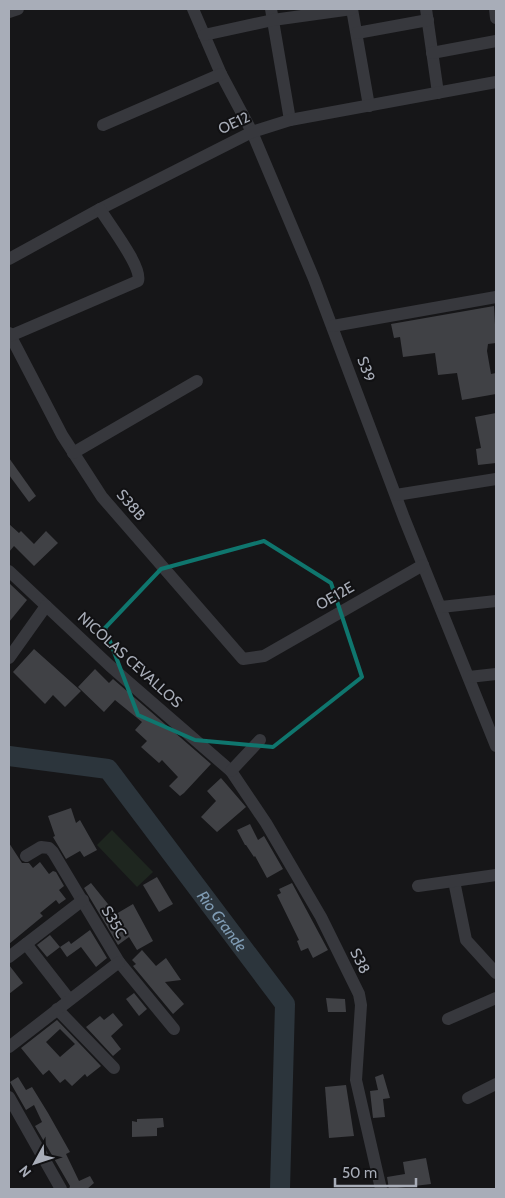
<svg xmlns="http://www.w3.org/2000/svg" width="505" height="1198" viewBox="0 0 505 1198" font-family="Cabin,sans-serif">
<rect width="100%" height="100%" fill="#161618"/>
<polygon fill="#1e261f" points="112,830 153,872 137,887 97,845"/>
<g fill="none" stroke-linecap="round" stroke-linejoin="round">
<path stroke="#2c353c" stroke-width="20" id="s1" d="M 9,756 L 108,769 L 285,1004 L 280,1189"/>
</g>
<g fill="#404145" fill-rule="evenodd">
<polygon points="494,306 496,343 488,344 487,351 491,374 496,373 496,394 462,400 457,373 438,375 435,353 403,357 400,337 394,338 391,324"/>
<polygon points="496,413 496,463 478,465 476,449 481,448 475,417"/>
<polygon points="9,458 36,496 29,502 9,475"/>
<polygon points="9,524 19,533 21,531 34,544 46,531 58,543 34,566 14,546 9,552"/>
<polygon points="9,583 27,600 9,622"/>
<polygon points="34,649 81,691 65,707 53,695 45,704 13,672"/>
<polygon points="95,669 109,683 113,679 211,764 184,793 180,796 169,786 178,777 162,760 159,763 141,747 147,741 135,730 142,722 115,700 104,712 78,687"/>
<polygon points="221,778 246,807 217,832 201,817 216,801 207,791"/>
<polygon points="71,808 76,823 80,820 97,850 84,857 80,851 66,859 53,837 55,836 48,816"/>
<polygon points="250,824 258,840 264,836 283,869 267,878 255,856 254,857 246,845 245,845 237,830"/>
<polygon points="9,843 22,863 29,863 33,868 40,862 49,874 53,871 56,872 64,886 59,890 66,899 59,904 56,900 40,913 43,916 9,944"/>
<polygon points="157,877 173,904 159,912 143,885"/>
<polygon points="91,883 116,914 133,904 153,941 137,950 129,937 118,945 84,888"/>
<polygon points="292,883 328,950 313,958 308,948 301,951 297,941 299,940 277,895 281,893 279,889"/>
<polygon points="90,930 107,958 96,967 81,947 67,957 60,947 69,941 71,944"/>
<polygon points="50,935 60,947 47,957 37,945"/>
<polygon points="142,950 156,966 166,958 181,980 165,982 184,1004 173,1014 133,966 136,964 132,960"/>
<polygon points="9,965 23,983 9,994"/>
<polygon points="134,993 147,1009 139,1016 126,999"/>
<polygon points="326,998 345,999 346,1012 328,1012"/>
<polygon points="113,1013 123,1025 111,1036 121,1049 113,1056 86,1027 100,1016 104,1020"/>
<path d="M 57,1020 L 101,1066 L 87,1077 L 85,1074 L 72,1086 L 65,1079 L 60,1083 L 49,1070 L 43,1075 L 21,1048 ZM 60,1029 L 75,1044 L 60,1057 L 46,1042 Z"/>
<polygon points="383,1074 390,1098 383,1099 385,1117 373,1118 370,1091 378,1090 375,1077"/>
<polygon points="18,1077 26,1090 32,1087 48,1113 70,1152 66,1154 79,1181 90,1176 94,1183 87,1189 69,1189 70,1186 35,1126 42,1122 34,1105 26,1110 10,1082"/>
<polygon points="346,1085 354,1136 329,1138 325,1087"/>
<polygon points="163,1118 164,1127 157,1128 157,1136 132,1137 132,1121 137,1122 137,1119"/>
<polygon points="426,1158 431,1184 389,1189 387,1177 405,1174 403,1162"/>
</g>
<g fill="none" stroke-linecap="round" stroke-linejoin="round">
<g stroke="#37383d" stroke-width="12">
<polyline points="193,9 221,74 252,132 314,279 404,518 496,746"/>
<polyline points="271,9 290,120"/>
<polyline points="352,9 369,106"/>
<polyline points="426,9 438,93"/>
<polyline points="495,9 496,18"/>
<polyline points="9,12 18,9"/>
<polyline points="357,33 428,20"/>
<polyline points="204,35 273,20 352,9"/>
<polyline points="432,53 496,41"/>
<polyline points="103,125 221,74"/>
<polyline points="9,259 100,209 252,132 290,120 496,82"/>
<polyline points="333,326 496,297"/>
<polyline points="9,333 62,435 102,497 243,659 264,656 423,565"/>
<path d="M 10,336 L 138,281 C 143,267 108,223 100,209"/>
<polyline points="73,453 197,381"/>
<polyline points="396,495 496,479"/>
<polyline points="9,571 110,666 231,771 266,823 321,917 359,994 361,1005 356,1080 381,1189"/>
<polyline points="441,607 496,601"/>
<polyline points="9,658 46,606"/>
<polyline points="469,677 496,674"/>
<polyline points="231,771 260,740"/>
<polyline points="26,856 41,847 49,848 53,852 119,962 174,1029"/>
<polyline points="454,881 466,940 496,973"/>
<polyline points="418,886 496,875"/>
<polyline points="26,944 69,999"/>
<polyline points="9,957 83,900"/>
<polyline points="57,1009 114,1068"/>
<polyline points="448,1019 496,998"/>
<polyline points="9,1047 119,962"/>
<polyline points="9,1097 61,1189"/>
<polyline points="468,1098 496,1084"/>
</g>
</g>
<path fill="none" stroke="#0f766e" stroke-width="4" stroke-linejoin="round" d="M 264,541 L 331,583 L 362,677 L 273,747 L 195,740 L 138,715 L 105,628 L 161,569 Z"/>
<g text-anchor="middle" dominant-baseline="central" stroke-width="4" stroke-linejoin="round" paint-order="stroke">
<g font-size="15" fill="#a8adb8" stroke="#111113">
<text transform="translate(234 123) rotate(-25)">OE12</text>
<text transform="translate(366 369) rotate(70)">S39</text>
<text transform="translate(131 505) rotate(49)">S38B</text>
<text transform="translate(335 596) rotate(-30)">OE12E</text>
<text transform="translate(130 660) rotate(42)">NICOLAS CEVALLOS</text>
<text transform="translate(114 922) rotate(60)">S35C</text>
<text transform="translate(360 961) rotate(64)">S38</text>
</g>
<g font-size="16" font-style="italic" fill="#7f9bb3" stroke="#111113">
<text stroke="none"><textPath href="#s1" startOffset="290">Rio Grande</textPath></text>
</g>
</g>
<rect width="505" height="1198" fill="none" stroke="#a8adb8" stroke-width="20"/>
<g transform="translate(35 1163) rotate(230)" stroke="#111113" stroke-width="4" paint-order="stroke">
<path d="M0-4L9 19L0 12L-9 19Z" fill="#a8adb8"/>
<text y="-8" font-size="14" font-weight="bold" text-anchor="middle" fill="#a8adb8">N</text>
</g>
<path d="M335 1178v8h81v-8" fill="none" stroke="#a8adb8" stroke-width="2.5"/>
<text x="342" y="1178" font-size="15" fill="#a8adb8" stroke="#111113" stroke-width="4" paint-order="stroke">50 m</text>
</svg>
